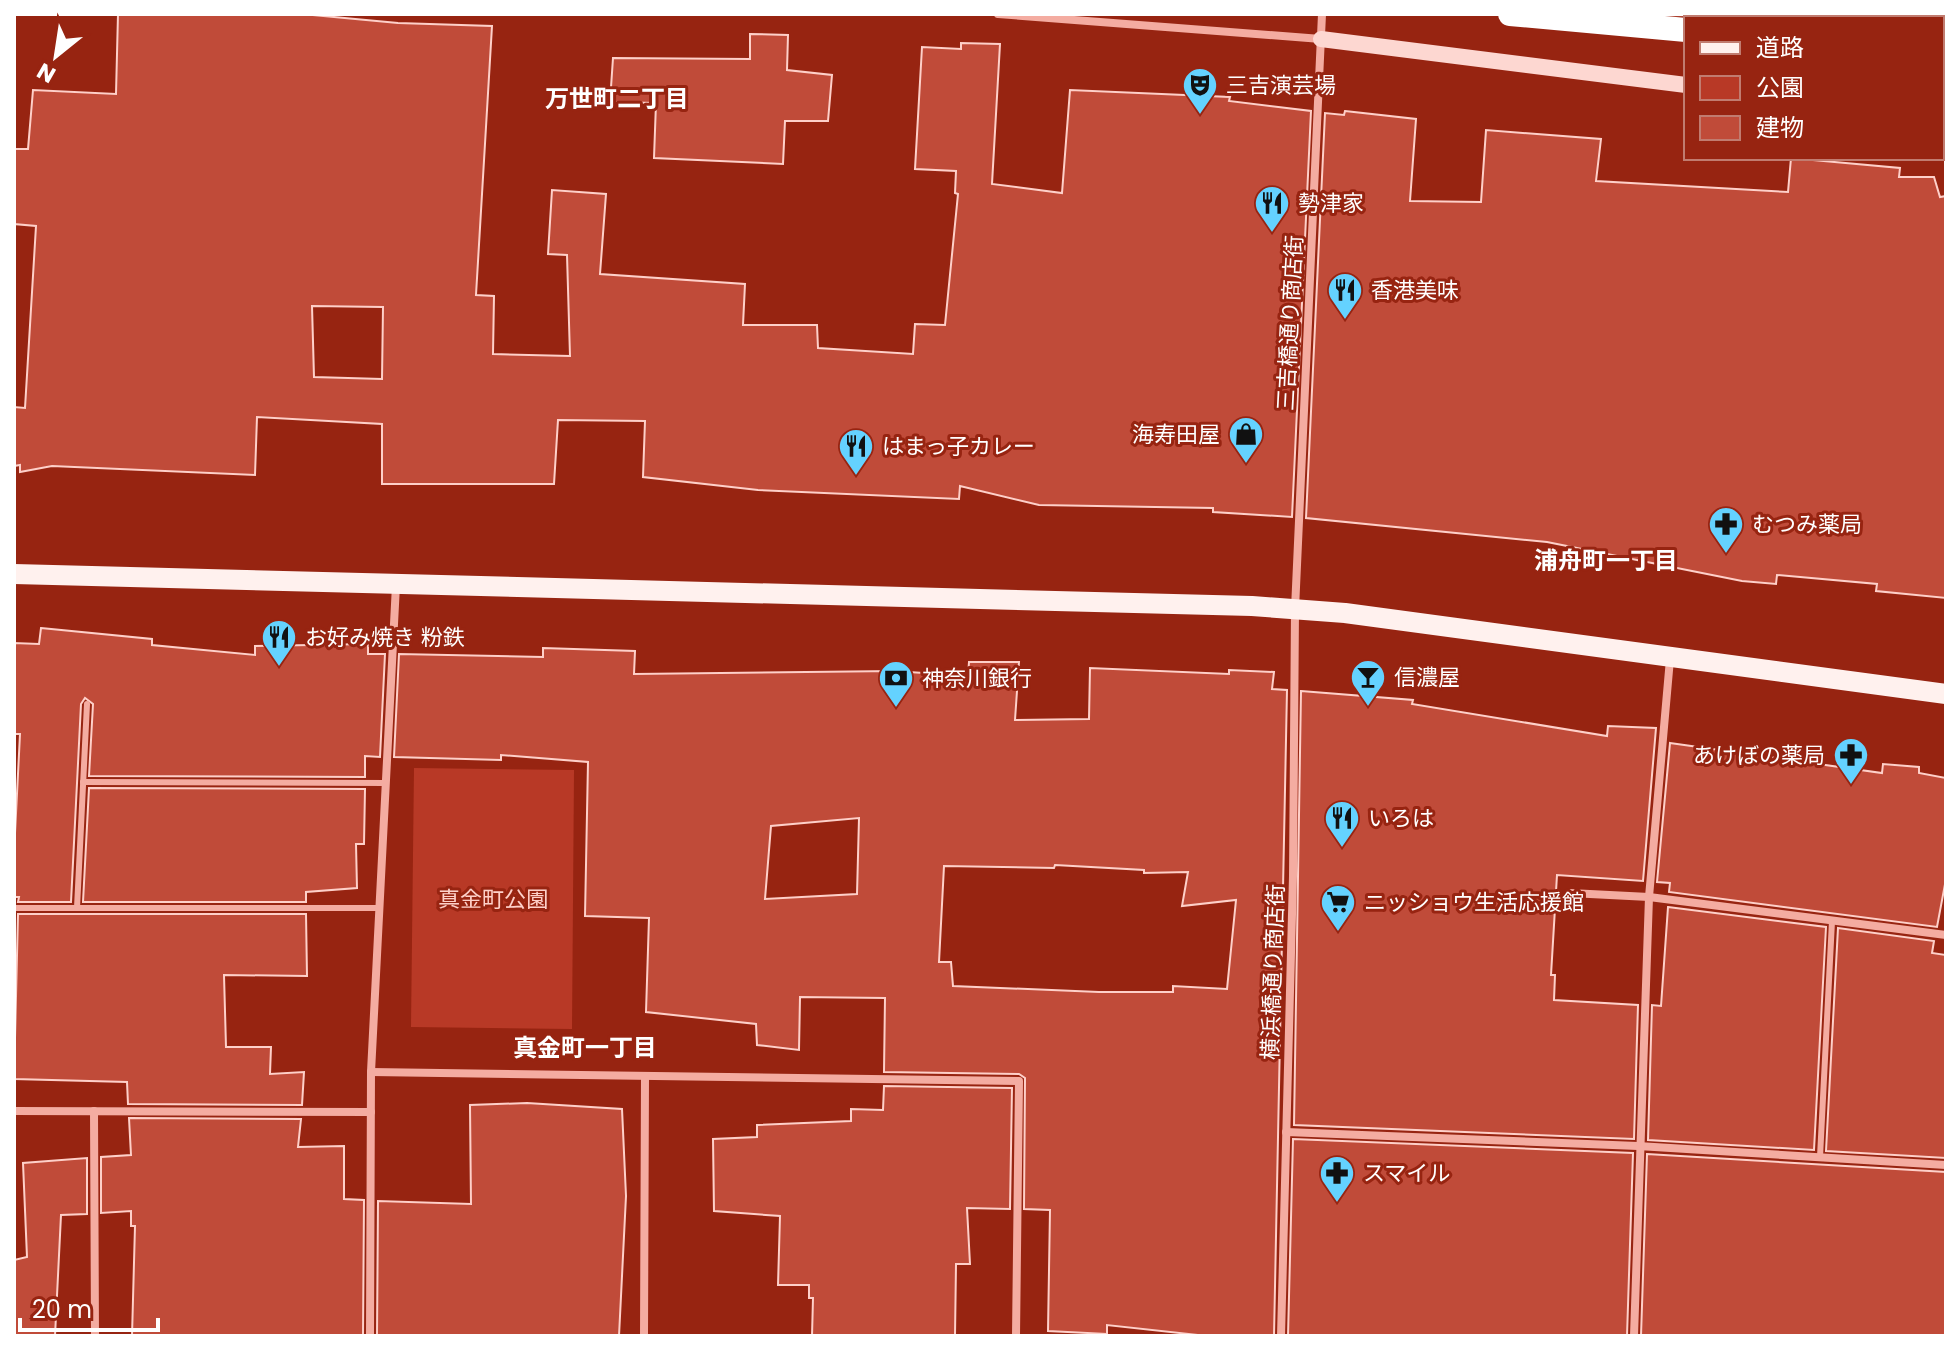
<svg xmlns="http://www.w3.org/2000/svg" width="1960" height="1350" viewBox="0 0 1960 1350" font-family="Poppins,'Noto Sans JP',sans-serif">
<rect width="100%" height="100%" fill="#972411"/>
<polygon fill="#b83926" points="414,768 574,770 572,1029 411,1027"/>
<polygon fill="#731a0a" stroke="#f79e93" stroke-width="2" points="1554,14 1946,14 1946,54 1942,53 1942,18"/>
<g fill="#c04b39" stroke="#fed0c9" stroke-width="2" fill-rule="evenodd">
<path d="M 118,14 L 302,14 L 398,23 L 492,26 L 476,295 L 494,296 L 493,354 L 570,356 L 567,255 L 548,254 L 552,190 L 606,194 L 600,274 L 745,284 L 743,325 L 817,325 L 818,348 L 913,354 L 915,324 L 945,325 L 958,194 L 955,193 L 956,171 L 915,169 L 922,47 L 961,49 L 961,43 L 1000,44 L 992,184 L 1062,193 L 1070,90 L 1230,97 L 1229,101 L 1311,111 L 1292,517 L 1213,512 L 1213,508 L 1039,505 L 960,486 L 959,499 L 758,490 L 643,477 L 645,421 L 558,420 L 554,484 L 382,484 L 382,424 L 257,417 L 255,475 L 52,466 L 20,472 L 20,465 L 14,466 L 14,407 L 25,408 L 36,226 L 14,224 L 14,149 L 28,149 L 33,90 L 116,94 ZM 312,306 L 383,307 L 382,379 L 314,377 Z"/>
<polygon points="750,34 788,35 787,70 832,75 828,121 785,121 783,164 654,158 656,103 610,102 613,58 750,59"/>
<polygon points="1345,111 1416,119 1410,201 1481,202 1486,130 1601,139 1596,181 1788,192 1791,158 1900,168 1899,177 1934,177 1940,197 1946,196 1946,598 1876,591 1877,584 1777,575 1776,584 1742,581 1547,542 1306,518 1325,113 1344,115"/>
<polygon points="41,628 152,639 152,645 255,655 255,646 368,644 368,654 385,654 380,757 365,756 365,777 89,776 93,704 85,698 81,704 71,902 18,902 19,897 14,897 14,853 20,734 14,734 14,643 39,644"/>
<path d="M 543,648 L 635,651 L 634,674 L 894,671 L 968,676 L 969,662 L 1019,662 L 1015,720 L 1089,719 L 1090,668 L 1229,674 L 1229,670 L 1274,672 L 1272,689 L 1287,690 L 1274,1336 L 1207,1336 L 1107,1325 L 1107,1334 L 1048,1331 L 1050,1210 L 1024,1209 L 1025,1078 L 1019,1074 L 884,1072 L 885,998 L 800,997 L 799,1050 L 757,1045 L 756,1024 L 646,1012 L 649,918 L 585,916 L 588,762 L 501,755 L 501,760 L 394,757 L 399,654 L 543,657 ZM 859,818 L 857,894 L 765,899 L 771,826 ZM 1055,865 L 1144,870 L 1144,873 L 1188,872 L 1182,906 L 1236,900 L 1227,989 L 1173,986 L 1173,992 L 1099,992 L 953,986 L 951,962 L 939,962 L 944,866 L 1054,868 Z"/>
<polygon points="1301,691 1413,700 1412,704 1607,736 1608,726 1656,728 1643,881 1557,875 1551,975 1555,975 1554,1000 1638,1005 1634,1139 1294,1125"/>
<polygon points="1670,743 1882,773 1883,764 1919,767 1919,773 1946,778 1946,879 1937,927 1669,892 1670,883 1657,882"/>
<polygon points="89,788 365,789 364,844 356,844 357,888 306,892 306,902 83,902"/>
<polygon points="1668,907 1826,927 1814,1150 1648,1140 1652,1005 1661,1006"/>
<polygon points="18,914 306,914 307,976 224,975 226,1047 271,1047 270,1074 304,1072 302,1105 128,1104 127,1082 14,1079"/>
<polygon points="1838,928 1934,941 1932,953 1946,955 1946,1158 1826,1151"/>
<polygon points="884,1086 1012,1088 1010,1209 967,1208 970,1264 956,1264 955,1336 812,1336 813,1298 809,1298 809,1285 778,1285 780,1216 714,1211 713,1139 757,1137 757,1125 851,1121 851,1109 883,1110"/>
<polygon points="527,1103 622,1109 626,1196 619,1336 377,1336 378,1201 471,1204 470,1105"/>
<polygon points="129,1118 301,1119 298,1147 344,1146 344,1199 364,1200 363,1336 132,1336 135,1226 131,1226 131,1211 101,1213 101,1157 131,1155"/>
<polygon points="1293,1139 1633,1153 1627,1336 1288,1336"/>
<polygon points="1647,1154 1946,1172 1946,1336 1641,1336"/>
<polygon points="87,1158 87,1214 61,1215 55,1336 14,1336 14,1260 27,1257 23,1163"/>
</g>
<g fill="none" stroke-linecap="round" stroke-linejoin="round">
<g stroke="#f4aca1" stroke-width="6">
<polyline points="83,782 386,783"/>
<polyline points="14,908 380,908"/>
<polyline points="77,908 87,704"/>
<polyline points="1820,1157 1832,921"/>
</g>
<g stroke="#f4aca1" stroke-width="8">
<polyline points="998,14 1321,39"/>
<polyline points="1570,893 1649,897 1946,935"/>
<polyline points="371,1072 1019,1081 1016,1336"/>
<polyline points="14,1111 371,1112"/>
<polyline points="94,1111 95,1336"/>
<polyline points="1286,1132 1638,1146 1946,1165"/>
<polyline points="370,1336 371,1072 396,585"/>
<polyline points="644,1336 645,1076"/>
<polyline points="1281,1336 1293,876 1295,609 1322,14"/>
<polyline points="1634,1336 1649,897 1670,659"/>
</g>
<g stroke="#fdd7d1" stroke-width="16">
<polyline points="1321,39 1686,85"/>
<polyline points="1942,118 1946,118"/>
</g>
<polyline stroke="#fff1ee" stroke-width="20" points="14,574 1252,606 1345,613 1946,694"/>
<g stroke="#fff" stroke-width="24">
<polyline points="1510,14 1686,30"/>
<polyline points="1942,53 1946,53"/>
</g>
</g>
<defs>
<g id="theatre-pin" transform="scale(1.8)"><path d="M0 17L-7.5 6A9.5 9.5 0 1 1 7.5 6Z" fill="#64d2ff" stroke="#972411"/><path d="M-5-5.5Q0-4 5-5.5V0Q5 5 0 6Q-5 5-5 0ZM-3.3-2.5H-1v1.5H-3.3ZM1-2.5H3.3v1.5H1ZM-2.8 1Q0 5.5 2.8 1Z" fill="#111"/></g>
<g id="restaurant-pin" transform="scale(1.8)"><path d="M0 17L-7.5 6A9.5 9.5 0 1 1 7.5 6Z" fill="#64d2ff" stroke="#972411"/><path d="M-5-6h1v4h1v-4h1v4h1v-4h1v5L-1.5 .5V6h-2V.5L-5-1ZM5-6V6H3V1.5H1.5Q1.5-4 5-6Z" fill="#111"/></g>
<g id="shop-pin" transform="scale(1.8)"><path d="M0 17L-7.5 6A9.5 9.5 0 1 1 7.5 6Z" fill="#64d2ff" stroke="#972411"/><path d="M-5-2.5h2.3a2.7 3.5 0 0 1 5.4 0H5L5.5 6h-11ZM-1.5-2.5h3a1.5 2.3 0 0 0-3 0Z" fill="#111"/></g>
<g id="pharmacy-pin" transform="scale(1.8)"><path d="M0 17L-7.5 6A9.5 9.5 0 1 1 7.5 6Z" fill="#64d2ff" stroke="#972411"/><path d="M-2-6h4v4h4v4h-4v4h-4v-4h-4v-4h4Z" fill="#111"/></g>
<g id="bar-pin" transform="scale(1.8)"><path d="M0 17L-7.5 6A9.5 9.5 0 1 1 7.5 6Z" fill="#64d2ff" stroke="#972411"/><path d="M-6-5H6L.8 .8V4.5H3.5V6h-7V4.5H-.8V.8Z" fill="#111"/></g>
<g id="bank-pin" transform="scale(1.8)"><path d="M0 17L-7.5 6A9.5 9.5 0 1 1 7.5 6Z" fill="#64d2ff" stroke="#972411"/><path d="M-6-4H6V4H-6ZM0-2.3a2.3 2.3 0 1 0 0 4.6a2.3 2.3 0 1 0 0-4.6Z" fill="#111"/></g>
<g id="supermarket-pin" transform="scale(1.8)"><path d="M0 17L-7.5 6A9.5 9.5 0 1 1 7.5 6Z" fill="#64d2ff" stroke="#972411"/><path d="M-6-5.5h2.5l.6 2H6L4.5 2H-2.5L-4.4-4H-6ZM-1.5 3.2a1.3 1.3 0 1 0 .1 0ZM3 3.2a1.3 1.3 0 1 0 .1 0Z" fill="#111"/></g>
</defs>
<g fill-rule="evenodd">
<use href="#theatre-pin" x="1200" y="85"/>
<use href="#restaurant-pin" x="1272" y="203"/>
<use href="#restaurant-pin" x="1345" y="290"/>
<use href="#shop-pin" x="1246" y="434"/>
<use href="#restaurant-pin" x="856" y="446"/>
<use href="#pharmacy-pin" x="1726" y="524"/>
<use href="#restaurant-pin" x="279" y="637"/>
<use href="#bar-pin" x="1368" y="677"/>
<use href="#bank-pin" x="896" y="678"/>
<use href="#pharmacy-pin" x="1851" y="755"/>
<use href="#restaurant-pin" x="1342" y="818"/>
<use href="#supermarket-pin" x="1338" y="902"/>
<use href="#pharmacy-pin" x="1337" y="1173"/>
</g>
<g text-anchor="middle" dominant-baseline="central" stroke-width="6" stroke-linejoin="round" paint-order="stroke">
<g font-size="22" fill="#fff" stroke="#972411" text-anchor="start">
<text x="1226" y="85">三吉演芸場</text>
<text x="1298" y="203">勢津家</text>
<text x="1371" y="290">香港美味</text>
<text x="1220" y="434" text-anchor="end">海寿田屋</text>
<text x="882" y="446">はまっ子カレー</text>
<text x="1752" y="524">むつみ薬局</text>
<text x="305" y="637">お好み焼き 粉鉄</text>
<text x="1394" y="677">信濃屋</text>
<text x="922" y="678">神奈川銀行</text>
<text x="1825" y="755" text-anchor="end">あけぼの薬局</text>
<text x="1368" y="818">いろは</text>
<text x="1364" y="902">ニッショウ生活応援館</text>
<text x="1363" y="1173">スマイル</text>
</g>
<g font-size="22" fill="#fff" stroke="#972411">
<text transform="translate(1290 323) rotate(-87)">三吉橋通り商店街</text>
<text transform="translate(1273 972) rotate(-88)">横浜橋通り商店街</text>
</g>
<g font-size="22" fill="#fed0c9" stroke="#972411">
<text x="493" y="899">真金町公園</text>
</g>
<g font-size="24" font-weight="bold" fill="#fff" stroke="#972411">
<text x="617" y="98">万世町二丁目</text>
<text x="1606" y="560">浦舟町一丁目</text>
<text x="585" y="1047">真金町一丁目</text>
</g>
</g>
<rect width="1960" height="1350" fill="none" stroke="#ffffff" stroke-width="32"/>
<rect x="1684" y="16" width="260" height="144" fill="#972411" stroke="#c17c70" stroke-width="2"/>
<rect x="1700" y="42" width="40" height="12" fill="#fff1ee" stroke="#c17c70" stroke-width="2"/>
<text x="1756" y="56" font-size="24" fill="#ffffff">道路</text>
<rect x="1700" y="76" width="40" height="24" fill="#b83926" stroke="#c17c70" stroke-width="2"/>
<text x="1756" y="96" font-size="24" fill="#ffffff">公園</text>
<rect x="1700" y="116" width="40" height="24" fill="#c04b39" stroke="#c17c70" stroke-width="2"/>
<text x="1756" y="136" font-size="24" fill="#ffffff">建物</text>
<g transform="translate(56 56) rotate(210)" stroke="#972411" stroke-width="6" paint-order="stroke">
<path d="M0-6L14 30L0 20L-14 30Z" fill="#ffffff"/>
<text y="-12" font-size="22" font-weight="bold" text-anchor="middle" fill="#ffffff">N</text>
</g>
<path d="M20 1318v12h138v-12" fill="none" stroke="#ffffff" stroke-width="4"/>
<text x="32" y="1318" font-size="24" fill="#ffffff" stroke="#972411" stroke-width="6" paint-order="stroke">20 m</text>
</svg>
